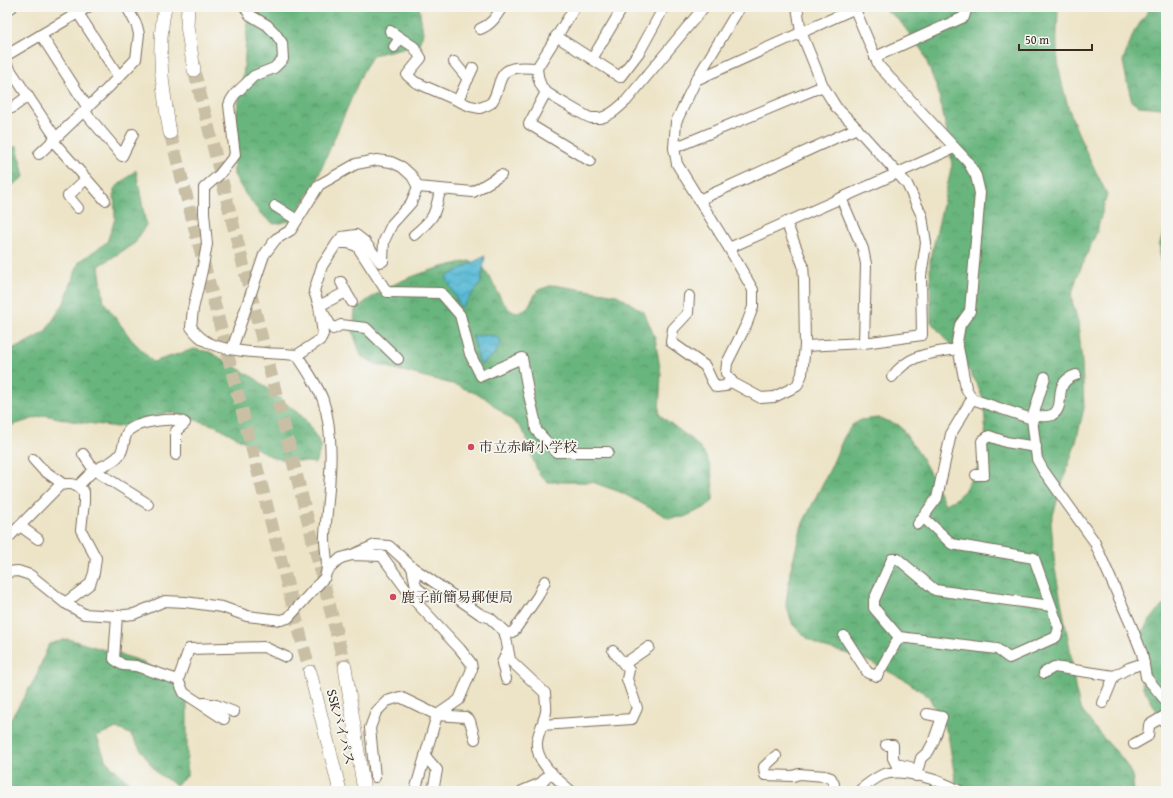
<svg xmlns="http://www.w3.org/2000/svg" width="1173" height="798" viewBox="0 0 1173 798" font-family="'Gentium Book Plus','Noto Serif JP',serif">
<defs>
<pattern id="forest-crowns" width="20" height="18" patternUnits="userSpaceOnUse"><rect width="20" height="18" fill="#69b57e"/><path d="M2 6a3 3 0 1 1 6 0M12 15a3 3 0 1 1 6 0" fill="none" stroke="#589367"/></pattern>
<pattern id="water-waves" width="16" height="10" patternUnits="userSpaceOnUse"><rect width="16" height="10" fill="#58bad6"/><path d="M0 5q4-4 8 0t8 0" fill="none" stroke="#4a97ad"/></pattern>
</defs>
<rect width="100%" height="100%" fill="#f6f6f2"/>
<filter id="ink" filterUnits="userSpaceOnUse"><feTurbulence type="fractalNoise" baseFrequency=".025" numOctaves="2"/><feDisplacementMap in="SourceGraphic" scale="8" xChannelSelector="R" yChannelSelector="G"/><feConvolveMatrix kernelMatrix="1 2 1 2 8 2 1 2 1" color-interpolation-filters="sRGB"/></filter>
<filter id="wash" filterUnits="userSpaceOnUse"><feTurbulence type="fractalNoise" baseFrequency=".012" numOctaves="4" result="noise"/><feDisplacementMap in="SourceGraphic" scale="16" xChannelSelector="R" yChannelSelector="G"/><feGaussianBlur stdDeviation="0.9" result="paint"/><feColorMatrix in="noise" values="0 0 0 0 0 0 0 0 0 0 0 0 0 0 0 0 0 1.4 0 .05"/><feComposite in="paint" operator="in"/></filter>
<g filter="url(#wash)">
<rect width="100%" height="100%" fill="#ede4c7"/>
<g fill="url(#forest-crowns)" stroke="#52704e">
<polygon points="249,7 419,7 423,33 419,44 373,55 363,71 314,186 291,221 274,224 261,214 246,195 234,175 232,139 243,77"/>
<path d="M 882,7 L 1058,7 C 1058,20 1056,34 1057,47 C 1059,100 1084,148 1107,194 L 1097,231 L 1077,277 L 1071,297 L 1078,322 L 1082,362 L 1084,408 L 1076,442 L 1062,484 L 1051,522 L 1055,569 L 1070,649 L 1075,687 L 1080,708 L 1098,732 L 1122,758 L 1132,775 L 1134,791 L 957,791 L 948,734 L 929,697 L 905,680 L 860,657 L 822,647 L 807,638 L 793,625 L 786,605 L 790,572 L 802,525 L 831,467 L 844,437 L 852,425 L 861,420 L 878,418 L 899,425 L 920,455 L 933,479 L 945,504 L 954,500 L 964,491 L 977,468 L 986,447 L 984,401 L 976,382 L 957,352 L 931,322 L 930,261 L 952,165 L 946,128 L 938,91 L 923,52 L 899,20 Z"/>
<polygon points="1151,7 1166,7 1166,108 1162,108 1139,106 1132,102 1127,82 1123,61 1134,32"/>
<polygon points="17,146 24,177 7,189 7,149"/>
<polygon points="136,170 146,225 135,243 99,266 104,302 131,339 153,362 194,349 210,352 256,379 304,418 322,446 315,463 274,458 216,426 169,412 127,425 117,427 72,421 45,415 7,427 7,349 18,347 45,332 64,303 79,262 107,242 115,219 114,189"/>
<polygon points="1166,225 1166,274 1160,259 1160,243"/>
<path d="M 469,261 L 482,265 L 491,279 L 502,301 L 510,310 L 518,312 L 527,308 L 538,290 L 553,285 L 617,295 L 644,312 L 655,338 L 661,374 L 659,414 C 674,428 700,441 708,461 C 713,473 713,488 713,501 L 704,508 L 684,517 L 669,518 L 620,492 L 592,482 L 548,482 L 540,476 L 531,455 L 526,436 L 519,426 L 484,397 L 456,385 L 376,364 L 361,356 L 353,332 L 355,310 C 389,281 426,270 469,261 Z"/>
<polygon points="1166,603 1166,727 1143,687 1138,661 1142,631 1159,609"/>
<polygon points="68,639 135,659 174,678 187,700 187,776 176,785 157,773 130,734 116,728 97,737 106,761 132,785 130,791 7,791 7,725 35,679 49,644"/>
</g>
<g fill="url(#water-waves)" stroke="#4a727a">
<polygon points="485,256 481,283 461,308 446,277"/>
<polygon points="493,335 502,341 493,356 480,364 473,336"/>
</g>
</g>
<g filter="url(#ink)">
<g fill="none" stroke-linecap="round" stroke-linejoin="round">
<g stroke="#c9bfa5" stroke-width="13" stroke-dasharray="13 6" stroke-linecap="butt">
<polyline points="194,70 345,667"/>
<polyline points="170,133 310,672"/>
</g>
<g stroke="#796b59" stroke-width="12">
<g id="minor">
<path d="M 575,7 L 537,68 C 538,77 539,85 545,91 C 549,95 587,117 591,118 C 594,118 598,118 600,118 C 611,116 619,107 626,101 L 704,7"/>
<polyline points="740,7 696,80 676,122 674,148 677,164 729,248 753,290 753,307 747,323 727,363 726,373 733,383 761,398 774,397 797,386 802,374 805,346 864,343 922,335 921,276 926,243 922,216 907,184 852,123 836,107 823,86 801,32 797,7"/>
<polyline points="854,7 879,66 968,162 976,176 980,193 970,311 960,325 957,342 966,388 972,399 1032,419 1037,459 1043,470 1094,541 1131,625 1142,653 1146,677 1166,701"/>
<polyline points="7,10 12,7"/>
<polyline points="78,13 119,77"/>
<path d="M 480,29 C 491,25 496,17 502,7"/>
<path d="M 390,31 L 414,47 L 421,58 L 407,75 L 415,82 L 470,106 L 480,108 C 483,107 488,105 491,103 C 500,93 497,73 511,69 C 519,66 529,68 537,68"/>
<polyline points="41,35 88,108"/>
<polyline points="556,36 620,77 640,51 664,7"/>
<polyline points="394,47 400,38"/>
<polyline points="7,55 88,7"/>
<polyline points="875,57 964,17 967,7"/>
<polyline points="592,59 623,7"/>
<polyline points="454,62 468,79"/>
<polyline points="7,65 56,138"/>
<polyline points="696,80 858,7"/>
<polyline points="546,92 529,124 590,161"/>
<polyline points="458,100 473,68"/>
<polyline points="12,108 28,96"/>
<polyline points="84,111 122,156 133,134"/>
<polyline points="53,141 105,200"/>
<polyline points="674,148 823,86"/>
<polyline points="39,154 107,89 136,59 139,34 137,26 127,7"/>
<polyline points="841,198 863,249 866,264 864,343"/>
<polyline points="699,200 857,128"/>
<polyline points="275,206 297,220"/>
<polyline points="78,208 68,196 86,179"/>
<polyline points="786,222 803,265 804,280 805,346"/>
<path d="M 414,235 C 434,218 435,216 440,190"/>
<polyline points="337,243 342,237 356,235 365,242 380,262 383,261 384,241 392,224 411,203 418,187"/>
<polyline points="729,248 954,148"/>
<polyline points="341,282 346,292"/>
<polyline points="689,296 688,313 673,329 671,342 705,366 712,381 716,387 725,386 731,380"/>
<polyline points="352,302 346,292 319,306 333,329 341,325 366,328 398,359"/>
<polyline points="232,349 264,255 276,239 291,230 319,185 356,164 377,160 391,162 402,167 412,176 418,187 473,192 501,175"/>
<polyline points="297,355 320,340 323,334 319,306 314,291 322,266 337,243 348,243 357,246 387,292 441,293 460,315 470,354 481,376 522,358 528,391 535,420 536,430 556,452 608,452"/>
<path d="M 892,377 C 909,354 931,353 958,349"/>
<path d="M 1033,416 C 1039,416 1047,417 1052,415 C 1068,406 1050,383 1076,375"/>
<polyline points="1032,419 1045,377"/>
<path d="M 83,454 L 94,470 C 102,466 115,462 120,454 C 125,447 123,436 129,430 C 138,422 175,416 185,423 L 176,431 L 176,455"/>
<polyline points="33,459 42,469 63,484"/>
<polyline points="976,475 984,475 982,441 989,436 1006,442 1036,447"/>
<polyline points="78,486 94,470 148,504"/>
<polyline points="923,517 952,544 1034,558 1059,628 1056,637 1009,658 997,649 899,637 874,608 874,600 892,559 898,559 935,590 1051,606"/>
<polyline points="918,524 937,498 951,434 972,399"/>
<polyline points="20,526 38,539"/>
<path d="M 7,539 L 60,485 C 72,483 74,483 84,492 L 84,502 L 81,530 L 96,558 L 94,573 L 90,584 L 65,603"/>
<path d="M 352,555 L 375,545 L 389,546 L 412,567 L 480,614 L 490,618 L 505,632 L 510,660 L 545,693 C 545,699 547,706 546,712 C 544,722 538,732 537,742 C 535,762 558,780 571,791"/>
<polyline points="412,567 416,587 427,596"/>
<polyline points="328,570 341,558 352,555 382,556 415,601 460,649 471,663 472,669 459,700 437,715 415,791"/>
<path d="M 7,572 L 18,571 L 30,575 L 65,603 L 84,614 L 117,616 L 134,614 L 165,601 L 185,602 L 222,607 L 247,616 L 281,620 L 288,618 L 325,577 C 330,564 324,549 325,535 C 328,491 337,443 323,400 C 317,384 306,369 297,355 C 274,353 229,353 209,343 C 201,339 196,334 191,327 L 193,309 L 203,266 L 207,244 L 204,213 L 204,188 L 219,175 L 235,155 L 229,105 L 231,100 L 235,94 L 254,76 L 274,68 L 283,59 L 282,43 L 275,33 L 267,25 L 250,15 L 245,7"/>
<polyline points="117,616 114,659 123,665 136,666 178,680 189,649 264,647 286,657"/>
<polyline points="505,635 514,631 538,596 545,581"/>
<polyline points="844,636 868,673 877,676 899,637"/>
<polyline points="624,664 649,647"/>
<polyline points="1044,673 1054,667 1114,676"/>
<polyline points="506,679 502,663 508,650"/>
<polyline points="178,680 184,693 224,719"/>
<polyline points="204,703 216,705 234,712"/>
<polyline points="1103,703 1114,676 1129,668 1144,663"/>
<polyline points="542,725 632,719 637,708 627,679 629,670 613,651"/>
<polyline points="1134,744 1148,736 1149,725 1166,715"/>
<polyline points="886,745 893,745 893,758 896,764 910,767"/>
<polyline points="425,756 437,770 433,791"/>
<polyline points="776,756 764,767 765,775 793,776 799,774 825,776 831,778 834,784 833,791"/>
<polyline points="916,776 921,758 928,752 933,743 942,717 927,714"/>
<polyline points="375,777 370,728 376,712 387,701 400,697 437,715 465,717 470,721 475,739"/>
<polyline points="522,791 541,783 551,772"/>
<path d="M 859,791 C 866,785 874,779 882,775 C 902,767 942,781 960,791"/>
</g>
</g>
<g stroke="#796b59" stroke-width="14">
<g id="tertiary">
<path d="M 165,7 C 156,49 163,91 170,133"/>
<polyline points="188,7 187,26 194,70"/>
<polyline points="345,667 364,791"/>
<polyline points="310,672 340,791"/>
</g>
</g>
<use href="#minor" stroke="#fff" stroke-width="10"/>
<use href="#tertiary" stroke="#fff" stroke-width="13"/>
</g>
</g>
<g fill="#d1495b" stroke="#f6f6f2" stroke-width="1.5">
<circle cx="471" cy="447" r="4"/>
<circle cx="393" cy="597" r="4"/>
</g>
<g text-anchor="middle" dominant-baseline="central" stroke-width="3.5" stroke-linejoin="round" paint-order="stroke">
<g font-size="14" fill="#3b2a1e" stroke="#f6f6f2" text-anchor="start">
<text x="479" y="447">市立赤崎小学校</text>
<text x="401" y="597">鹿子前簡易郵便局</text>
</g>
<g font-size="14" fill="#3b2a1e" stroke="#f6f6f2">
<text transform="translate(341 727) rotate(76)">SSKバイパス</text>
</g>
</g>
<rect width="1173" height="798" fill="none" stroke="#f6f6f2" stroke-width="24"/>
<path d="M1019 44v6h73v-6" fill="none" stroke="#3b2a1e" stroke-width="2"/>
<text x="1025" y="44" font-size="12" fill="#3b2a1e" stroke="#f6f6f2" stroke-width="3" paint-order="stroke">50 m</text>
</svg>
